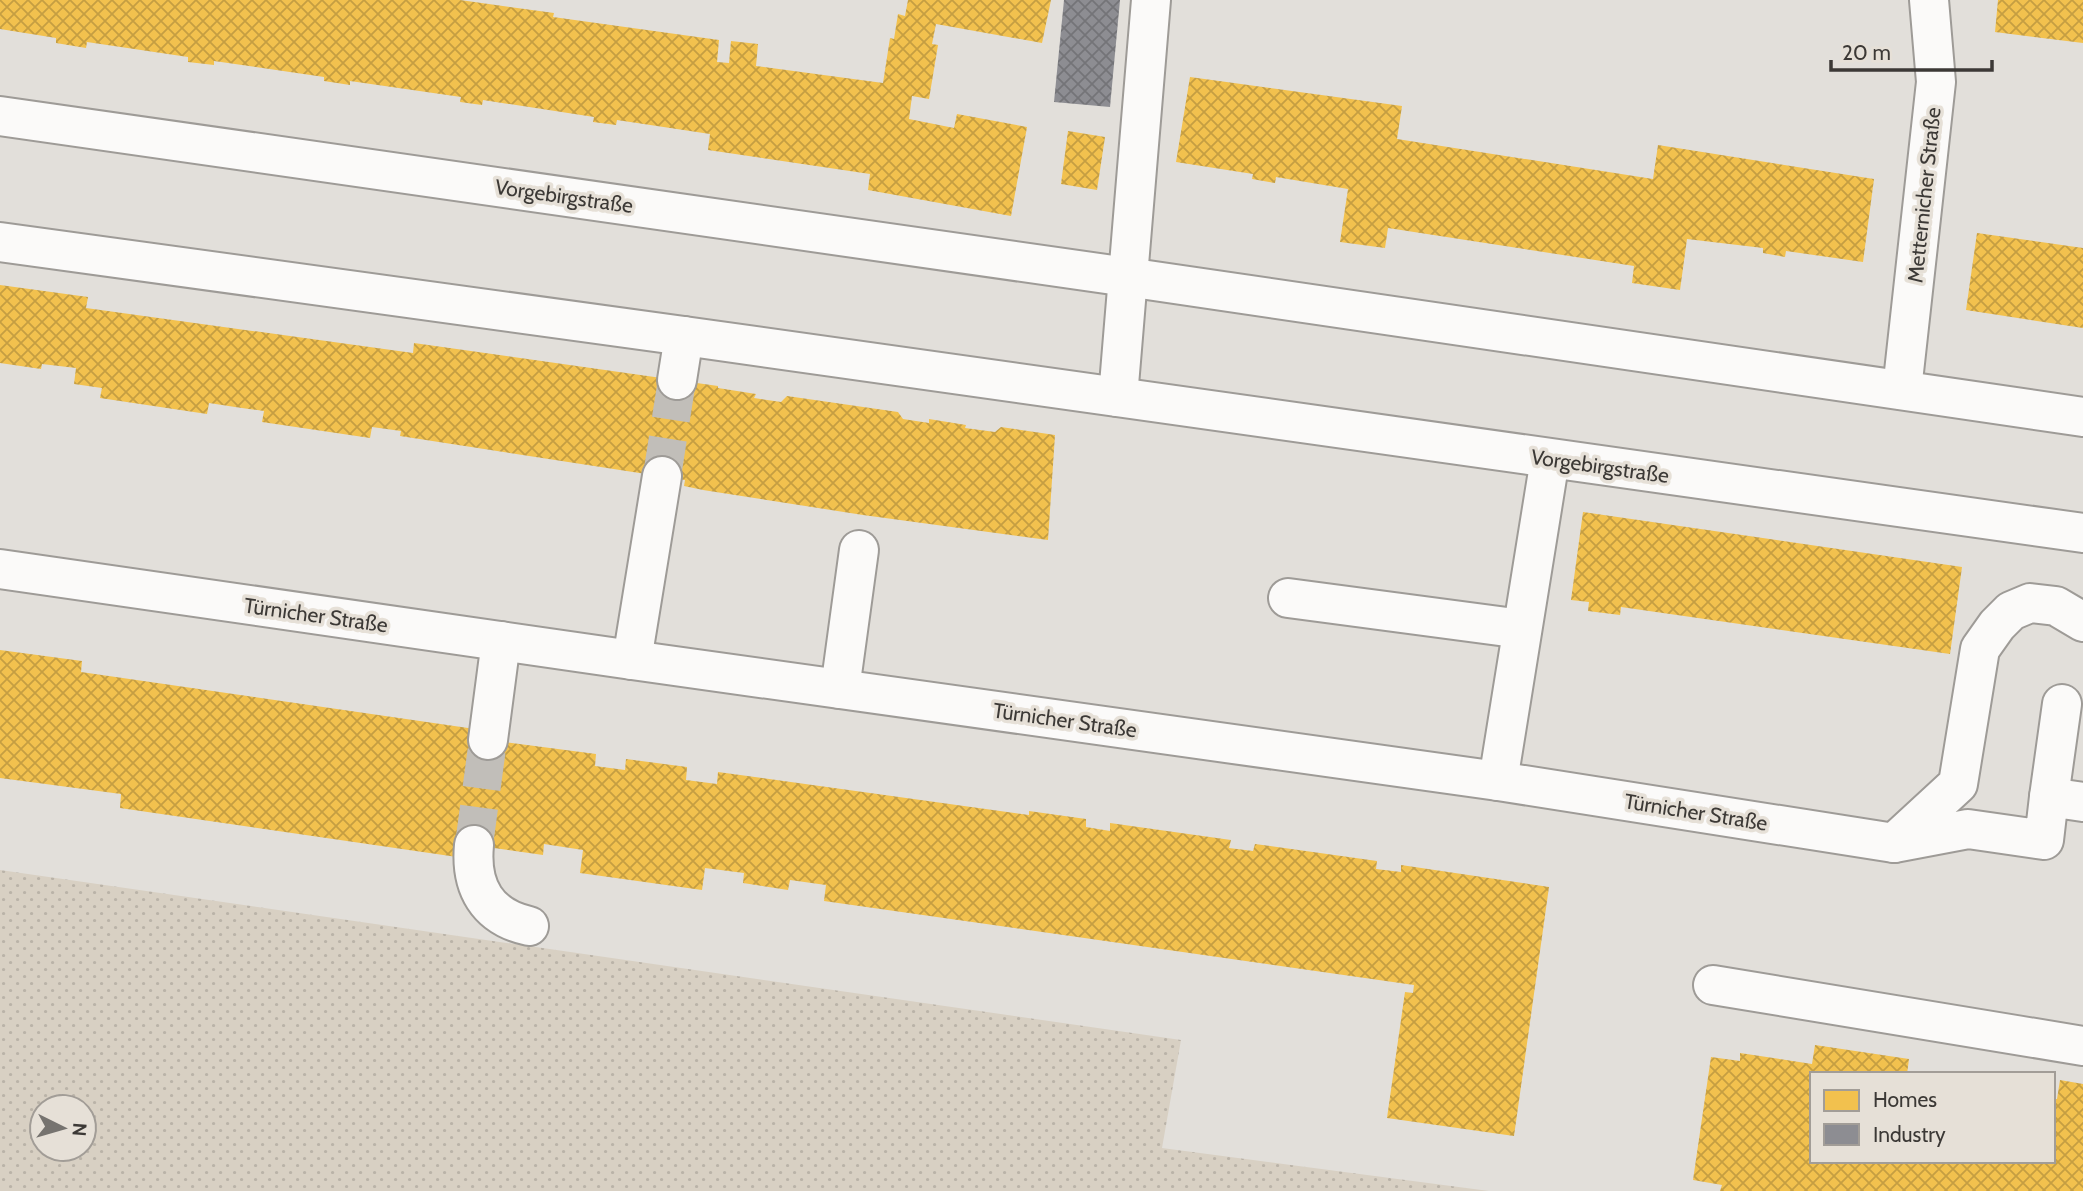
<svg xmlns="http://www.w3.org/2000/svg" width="2083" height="1191" viewBox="0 0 2083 1191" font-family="Cabin,sans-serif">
<defs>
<pattern id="green-dots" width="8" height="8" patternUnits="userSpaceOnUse" patternTransform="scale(1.75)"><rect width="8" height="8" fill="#d8d0c3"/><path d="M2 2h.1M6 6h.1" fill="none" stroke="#bab3a8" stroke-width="1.8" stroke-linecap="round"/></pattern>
<pattern id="homes-cross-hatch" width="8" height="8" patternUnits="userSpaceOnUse" patternTransform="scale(1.75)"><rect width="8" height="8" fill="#f2c14e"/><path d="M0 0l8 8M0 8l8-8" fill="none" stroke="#c59e42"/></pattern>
<pattern id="industry-cross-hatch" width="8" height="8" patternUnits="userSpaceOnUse" patternTransform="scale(1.75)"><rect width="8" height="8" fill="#8d8d92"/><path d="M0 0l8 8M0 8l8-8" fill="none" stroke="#747478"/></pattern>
</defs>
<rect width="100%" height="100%" fill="#e2dfda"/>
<path fill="url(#green-dots)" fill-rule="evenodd" d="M 0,870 L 1181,1040 L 1162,1148 L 1489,1191 L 0,1191 ZM 42,1107 L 84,1107 L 84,1149 L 42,1149 Z"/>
<g fill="url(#homes-cross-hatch)">
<polygon points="0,0 460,0 554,13 553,17 719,40 717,62 729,63 731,41 758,44 756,66 883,83 890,38 894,39 898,14 905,16 908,0 1051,0 1042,43 936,24 932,44 938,45 929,99 912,96 909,119 954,128 957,114 1027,127 1011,216 868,190 870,174 708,150 710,134 617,120 616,125 593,122 594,117 483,100 482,105 460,102 461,97 350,81 350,85 324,81 324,77 214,61 214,65 188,62 188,57 87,42 86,48 56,43 56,38 0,29"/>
<polygon points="1998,0 2083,0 2083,43 1995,32"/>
<polygon points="1190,77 1402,106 1397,139 1653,179 1658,145 1874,179 1863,262 1786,251 1785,257 1763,253 1763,248 1687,239 1680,290 1632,283 1634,266 1388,228 1385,248 1340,242 1348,189 1276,177 1275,183 1252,179 1253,174 1176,162"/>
<polygon points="1068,131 1105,137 1097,190 1061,184"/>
<polygon points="1977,233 2083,248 2083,328 1966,310"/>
<polygon points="0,285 88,297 86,308 413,353 414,343 718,386 718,388 756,394 754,398 781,402 787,396 898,412 903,419 929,423 929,419 966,425 965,428 995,432 1001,427 1055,435 1048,540 863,515 703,490 684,486 685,480 400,436 401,431 372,427 370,438 262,422 264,411 235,407 209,403 207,414 100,398 102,388 74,384 76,368 42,364 41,369 0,363"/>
<polygon points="1583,512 1962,567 1950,654 1621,607 1620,615 1588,611 1589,602 1571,600"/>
<polygon points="0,650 82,661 81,672 475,729 474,738 596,754 595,766 625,770 626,759 687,767 686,780 717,784 718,772 1029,815 1029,811 1086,819 1086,827 1110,831 1110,823 1231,840 1229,848 1253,851 1255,844 1377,861 1376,869 1401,872 1401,865 1549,887 1514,1136 1387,1118 1405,992 1413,993 1414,985 824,901 826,885 790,880 788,890 743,883 744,873 705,868 702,890 580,873 583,850 544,844 543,855 459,843 457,857 120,808 121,794 0,778"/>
<polygon points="1815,1045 1909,1059 1907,1074 1812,1074 1812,1161 2053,1161 2053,1099 2057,1099 2060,1080 2083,1084 2083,1191 1720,1191 1722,1185 1693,1180 1711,1057 1740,1061 1740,1053 1812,1064"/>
</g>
<polygon fill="url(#industry-cross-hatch)" points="1064,0 1120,0 1110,107 1054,102"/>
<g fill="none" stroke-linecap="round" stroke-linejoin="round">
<g stroke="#c1beb9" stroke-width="38" stroke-dasharray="38 19" stroke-linecap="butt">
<polyline points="662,476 677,380"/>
<polyline points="474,845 488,740"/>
</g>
<g stroke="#9e9b97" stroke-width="42">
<g id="minor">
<polyline points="0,116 1127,277 2083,417"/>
<polyline points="0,242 684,336 2083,533"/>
<polyline points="677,380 684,336"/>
<polyline points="1902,390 1936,82 1929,0"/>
<polyline points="1118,397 1151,0"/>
<polyline points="0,569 632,660 1498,781 1894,843 1968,829 2044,840 2049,797 2083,802"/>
<polyline points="1288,598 1522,629"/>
<polyline points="632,660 662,476"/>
<polyline points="840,689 859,550"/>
<polyline points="488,740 501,641"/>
<polyline points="1498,781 1550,459"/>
<polyline points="2049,797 2062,704"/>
<polyline points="1894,843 1958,784 1980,649 1997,625 2011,611 2030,603 2056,606 2083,622"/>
<path d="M 474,845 C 470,887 487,917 529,926"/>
<polyline points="1713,985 2083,1046"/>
</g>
</g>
<use href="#minor" stroke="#fbfaf9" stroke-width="38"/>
</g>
<g text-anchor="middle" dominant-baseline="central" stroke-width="7" stroke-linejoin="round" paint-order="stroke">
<g font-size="21" fill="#3c3936" stroke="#e6e0d7">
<text transform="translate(1924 195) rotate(-84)">Metternicher Straße</text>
<text transform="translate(564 196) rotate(8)">Vorgebirgstraße</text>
<text transform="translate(1600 466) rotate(8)">Vorgebirgstraße</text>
<text transform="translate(316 615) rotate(8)">Türnicher Straße</text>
<text transform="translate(1065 720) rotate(8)">Türnicher Straße</text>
<text transform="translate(1696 812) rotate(9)">Türnicher Straße</text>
</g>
</g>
<rect x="1810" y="1072" width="245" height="91" fill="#e6e0d7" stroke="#a29d97" stroke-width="2"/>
<rect x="1824" y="1090" width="35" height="21" fill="#f2c14e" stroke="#a29d97" stroke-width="2"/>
<text x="1873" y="1107" font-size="21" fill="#3c3936">Homes</text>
<rect x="1824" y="1124" width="35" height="21" fill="#8d8d92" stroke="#a29d97" stroke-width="2"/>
<text x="1873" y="1142" font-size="21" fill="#3c3936">Industry</text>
<g transform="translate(63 1128) rotate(95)"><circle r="33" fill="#e6e0d7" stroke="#a29d97" stroke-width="2"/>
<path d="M0-5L12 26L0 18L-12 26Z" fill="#76736f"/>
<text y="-10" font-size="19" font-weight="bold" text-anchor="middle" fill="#3c3936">N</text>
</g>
<path d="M1831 60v10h161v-10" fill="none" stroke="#3c3936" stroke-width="3.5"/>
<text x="1842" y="60" font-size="21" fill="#3c3936" stroke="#e6e0d7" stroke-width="5" paint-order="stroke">20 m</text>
</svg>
